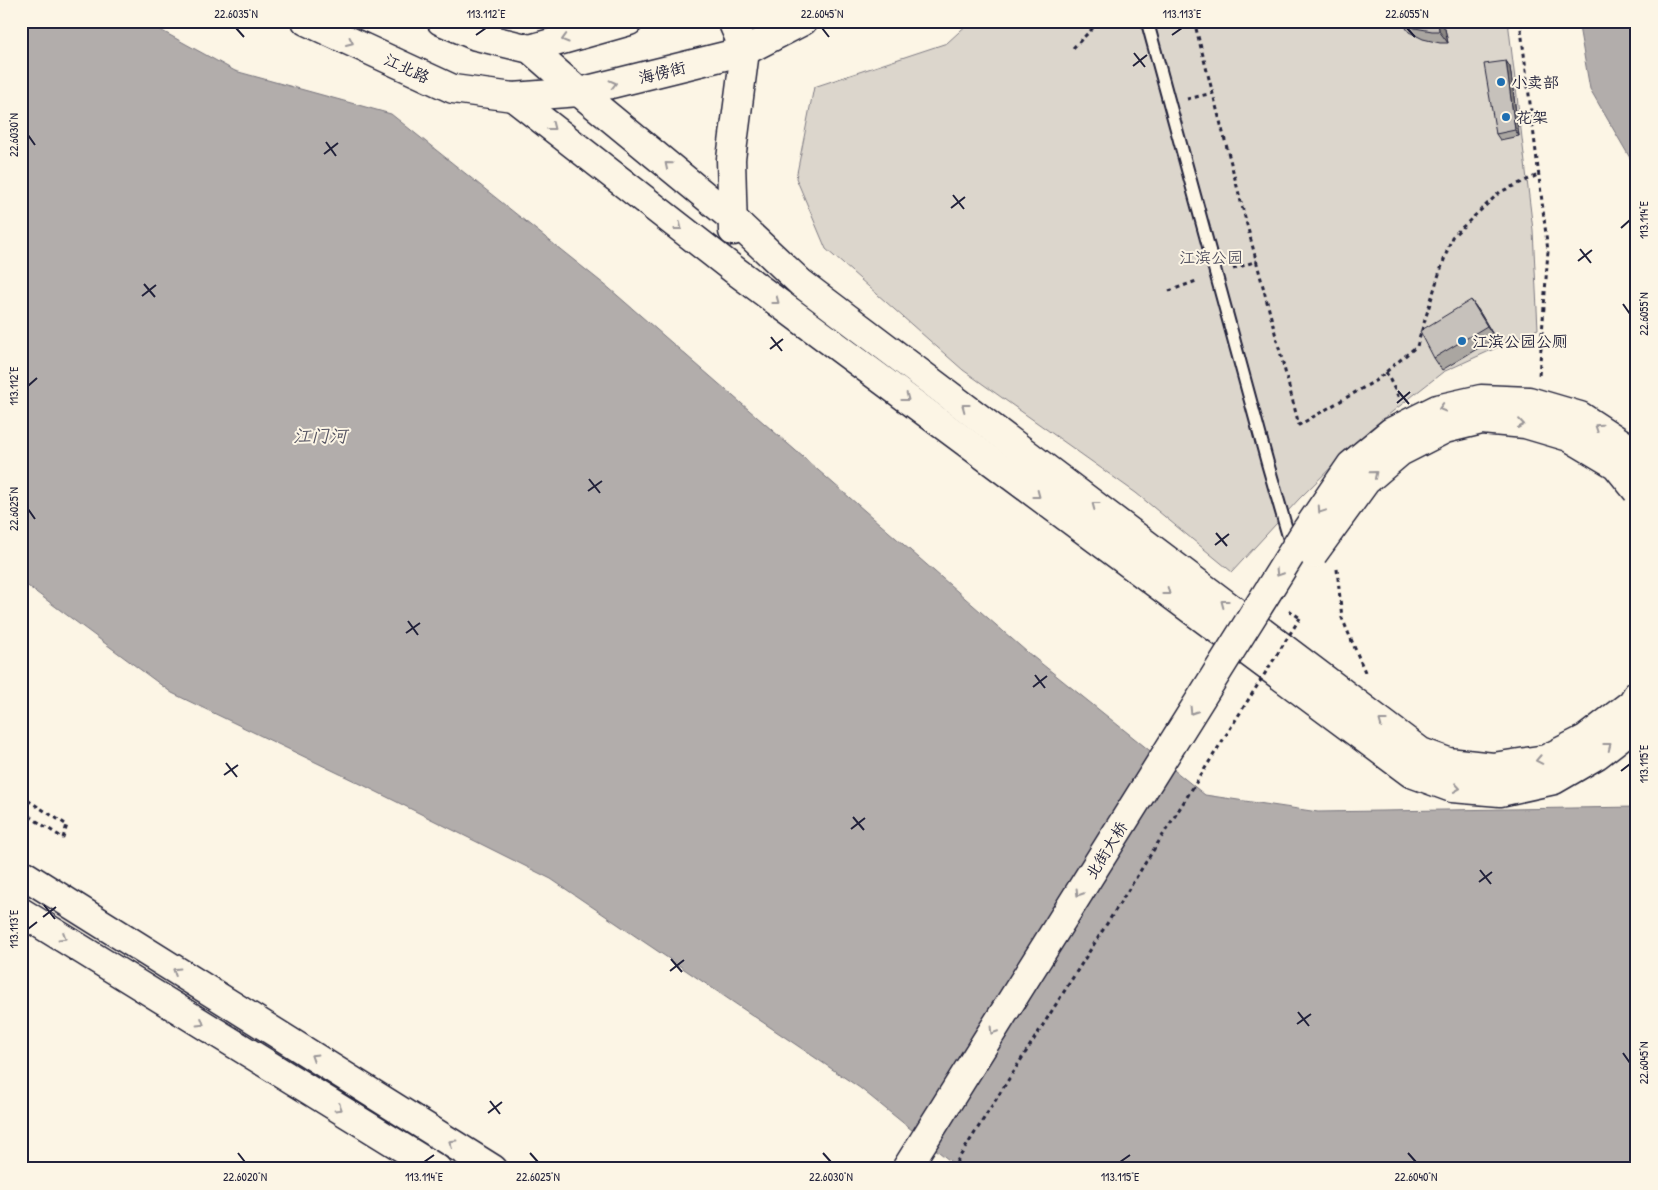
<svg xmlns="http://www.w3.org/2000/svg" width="1658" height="1190" viewBox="0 0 1658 1190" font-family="'Patrick Hand','LXGW WenKai TC',sans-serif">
<rect width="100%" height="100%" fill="#fcf5e5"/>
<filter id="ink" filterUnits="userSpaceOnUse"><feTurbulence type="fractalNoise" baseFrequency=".02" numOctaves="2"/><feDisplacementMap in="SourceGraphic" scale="10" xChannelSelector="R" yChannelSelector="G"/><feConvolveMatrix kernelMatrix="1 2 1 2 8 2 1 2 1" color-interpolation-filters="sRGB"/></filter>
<g filter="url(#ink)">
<polygon fill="#dcd6cc" stroke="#7f7c84" points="971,21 1508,21 1533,230 1538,329 1443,372 1369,430 1299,499 1232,572 1136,493 963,370 826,249 796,178 814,87 947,43"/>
<g fill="#b2adab" stroke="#78757e">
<polygon points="21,21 144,21 235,71 391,114 610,289 1027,652 1205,795 1318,812 1637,807 1637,1169 960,1169 860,1088 551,879 365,786 172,693 21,581"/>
<polygon points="1578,21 1637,21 1637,170 1590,89"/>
</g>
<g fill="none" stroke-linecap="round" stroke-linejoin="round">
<g stroke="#22223b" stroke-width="15">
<polyline id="lane" points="1147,21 1268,465 1289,538"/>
</g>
<g stroke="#22223b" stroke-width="31">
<g id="secondary">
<polyline points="306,21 453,89 513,97 579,92 745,51 803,21"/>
<polyline points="441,21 476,36 530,49 579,92 732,218 801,283 1421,752 1448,762 1493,767 1546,759 1585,739 1632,703 1637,695"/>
<polyline points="732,21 745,51 731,159 733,231"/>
<polyline points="530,49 629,21"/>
<polyline points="513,97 737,272 1411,773 1452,788 1500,792 1554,780 1597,755 1637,724"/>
<polyline points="21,873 493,1169"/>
<polyline points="21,912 437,1169"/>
</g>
</g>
<g stroke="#22223b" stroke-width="3" stroke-dasharray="4 4" stroke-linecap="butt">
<polyline points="1194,21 1299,425 1375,381 1417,346 1438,277 1452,237 1500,192 1538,175"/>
<polyline points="1520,21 1548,251 1539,376"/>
<polyline points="1073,48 1094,27 1095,21"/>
<polyline points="1187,99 1213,93"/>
<polyline points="1233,269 1257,261"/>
<polyline points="1169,291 1199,280"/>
<polyline points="1386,372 1399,398"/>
<polyline points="1632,519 1637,530"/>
<polyline points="1337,569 1342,618 1365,672"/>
<polyline points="1289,610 1300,618"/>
<polyline points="21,796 67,825 63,838 21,811"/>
</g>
<use href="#lane" stroke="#fcf5e5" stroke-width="11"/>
<use href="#secondary" stroke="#fcf5e5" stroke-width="28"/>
<g stroke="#22223b" stroke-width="31" stroke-linecap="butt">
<g id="secondary-bridge">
<polyline points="1313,554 1366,481 1400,452 1445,429 1482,420 1525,424 1569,437 1616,465 1637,491"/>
<polyline points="906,1169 1305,532 1351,465 1391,432 1437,409 1481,399 1529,401 1580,416 1632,450 1637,456"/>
</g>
</g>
<polyline stroke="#22223b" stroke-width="3" stroke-dasharray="4 4" stroke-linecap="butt" points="952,1169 1300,618"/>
<use href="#secondary-bridge" stroke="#fcf5e5" stroke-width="28"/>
</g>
<g fill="#aaa6a1" stroke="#22223b">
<polygon points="1401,21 1440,21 1445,29 1448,43 1440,43 1423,39 1409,32"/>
<polygon points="1506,61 1510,67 1519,136 1500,140 1496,134"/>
<polygon points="1471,300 1479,311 1495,338 1442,370 1434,358"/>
</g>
<g fill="#8b8783" stroke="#22223b">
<polygon points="1438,21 1440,21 1445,29 1448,43 1439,31"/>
<polygon points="1506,61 1510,67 1519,136 1515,130"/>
<polygon points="1471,300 1479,311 1495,338 1487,326"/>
</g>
<g fill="#c6c1bb" stroke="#22223b">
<polygon points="1402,21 1438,21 1439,31 1432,31 1415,28"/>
<polygon points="1506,61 1515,130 1496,134 1484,64"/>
<polygon points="1471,300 1487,326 1434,358 1420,331"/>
</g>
<defs><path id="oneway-chevron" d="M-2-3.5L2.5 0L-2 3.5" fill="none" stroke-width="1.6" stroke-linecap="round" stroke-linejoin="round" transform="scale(1.25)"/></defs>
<g stroke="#9a9698">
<use href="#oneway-chevron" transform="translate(565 39) rotate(164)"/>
<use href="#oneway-chevron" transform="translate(350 42) rotate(25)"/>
<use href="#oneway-chevron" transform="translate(613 84) rotate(-14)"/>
<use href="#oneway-chevron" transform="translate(552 127) rotate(38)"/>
<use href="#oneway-chevron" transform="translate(668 165) rotate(-140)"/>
<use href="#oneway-chevron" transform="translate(679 227) rotate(38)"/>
<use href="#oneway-chevron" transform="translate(776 301) rotate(37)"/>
<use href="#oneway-chevron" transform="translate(906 398) rotate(37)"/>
<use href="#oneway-chevron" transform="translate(965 407) rotate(-143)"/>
<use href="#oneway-chevron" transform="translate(1442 408) rotate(164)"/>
<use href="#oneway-chevron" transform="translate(1521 424) rotate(8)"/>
<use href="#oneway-chevron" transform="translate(1598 427) rotate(-146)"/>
<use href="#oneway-chevron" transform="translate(1374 474) rotate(-40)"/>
<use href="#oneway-chevron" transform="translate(1037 495) rotate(37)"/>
<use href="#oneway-chevron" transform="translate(1095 505) rotate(-143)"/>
<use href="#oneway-chevron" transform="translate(1321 510) rotate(124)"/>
<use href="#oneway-chevron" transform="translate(1279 573) rotate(122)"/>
<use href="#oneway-chevron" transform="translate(1167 592) rotate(37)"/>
<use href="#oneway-chevron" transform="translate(1224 603) rotate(-143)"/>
<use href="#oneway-chevron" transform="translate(1193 711) rotate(122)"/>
<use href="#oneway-chevron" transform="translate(1382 722) rotate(-143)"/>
<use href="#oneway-chevron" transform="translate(1608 746) rotate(-38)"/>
<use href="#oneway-chevron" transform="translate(1539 760) rotate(169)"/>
<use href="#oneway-chevron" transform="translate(1457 788) rotate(8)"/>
<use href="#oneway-chevron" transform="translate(1079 893) rotate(122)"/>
<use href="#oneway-chevron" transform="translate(63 937) rotate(32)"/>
<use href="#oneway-chevron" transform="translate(176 971) rotate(-148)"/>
<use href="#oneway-chevron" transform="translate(201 1023) rotate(32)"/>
<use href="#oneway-chevron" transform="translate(993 1031) rotate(122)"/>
<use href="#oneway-chevron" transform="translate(314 1057) rotate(-148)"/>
<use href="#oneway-chevron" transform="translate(339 1108) rotate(32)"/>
<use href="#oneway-chevron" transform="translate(452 1143) rotate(-148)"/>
</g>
</g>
<path fill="none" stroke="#22223b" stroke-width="2" d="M 236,28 L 244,37M 822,28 L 829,37M 1407,28 L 1415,37M 476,35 L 486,28M 1172,35 L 1182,28M 1134,53 L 1145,67M 1133,66 L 1147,55M 28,135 L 35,145M 326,142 L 336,156M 324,154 L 338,143M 953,195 L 964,209M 951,208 L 965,197M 1621,228 L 1630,220M 1580,249 L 1591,263M 1578,261 L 1592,250M 144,284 L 155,297M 142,296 L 156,285M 1623,304 L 1630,314M 771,337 L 782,351M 770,349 L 783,339M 28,386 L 37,378M 1398,391 L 1409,404M 1397,403 L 1410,392M 589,479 L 600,493M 588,491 L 602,481M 28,509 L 35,519M 1216,533 L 1227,546M 1215,545 L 1229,534M 408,621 L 418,635M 406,633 L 420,623M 1035,675 L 1045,688M 1033,687 L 1047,676M 226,763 L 237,777M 1621,771 L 1630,764M 224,775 L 238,765M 853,817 L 864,830M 851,829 L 865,818M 1480,870 L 1491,884M 1479,882 L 1492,872M 44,905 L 55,919M 43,917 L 56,907M 28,929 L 37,922M 671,959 L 682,972M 670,971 L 684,960M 1298,1012 L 1309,1026M 1297,1024 L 1311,1014M 1623,1053 L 1630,1063M 490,1101 L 500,1114M 488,1113 L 502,1102M 238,1153 L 245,1162M 530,1153 L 538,1162M 823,1153 L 831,1162M 1408,1153 L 1416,1162M 424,1162 L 434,1155M 1120,1162 L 1130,1155"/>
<g fill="#1f6fb2" stroke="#fcf5e5" stroke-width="2">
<circle cx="1501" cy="82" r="5"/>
<circle cx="1506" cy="117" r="5"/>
<circle cx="1462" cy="341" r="5"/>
</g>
<g text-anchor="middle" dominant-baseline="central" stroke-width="4" stroke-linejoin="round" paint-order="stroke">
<g font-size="16" fill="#22223b" stroke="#fcf5e5">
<text transform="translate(407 68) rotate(25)">江北路</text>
<text transform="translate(662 72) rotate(-14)">海傍街</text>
<text transform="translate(1106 850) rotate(-58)">北街大桥</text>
</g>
<g font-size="16" fill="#22223b" stroke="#fcf5e5" text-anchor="start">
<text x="1511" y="82">小卖部</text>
<text x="1516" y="117">花架</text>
<text x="1472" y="341">江滨公园公厕</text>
</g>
<g font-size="16" fill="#504f5f" stroke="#fcf5e5">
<text x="1211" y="257">江滨公园</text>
</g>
<g font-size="18" font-style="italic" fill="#545362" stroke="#fcf5e5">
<text x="320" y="435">江门河</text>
</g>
</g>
<rect width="1658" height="1190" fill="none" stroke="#fcf5e5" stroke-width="55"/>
<rect x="28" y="28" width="1602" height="1134" fill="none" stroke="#22223b" stroke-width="2"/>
<g font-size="12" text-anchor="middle" fill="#22223b">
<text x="236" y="18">22.6035°N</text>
<text x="486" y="18">113.112°E</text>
<text x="822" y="18">22.6045°N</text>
<text x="1182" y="18">113.113°E</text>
<text x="1407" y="18">22.6055°N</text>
<text transform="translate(14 135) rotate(-90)" y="4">22.6030°N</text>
<text transform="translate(1644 220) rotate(-90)" y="4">113.114°E</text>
<text transform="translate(1644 314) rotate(-90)" y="4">22.6055°N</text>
<text transform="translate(14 386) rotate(-90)" y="4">113.112°E</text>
<text transform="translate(14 509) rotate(-90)" y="4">22.6025°N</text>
<text transform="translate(1644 764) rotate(-90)" y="4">113.115°E</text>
<text transform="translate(14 929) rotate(-90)" y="4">113.113°E</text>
<text transform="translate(1644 1063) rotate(-90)" y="4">22.6045°N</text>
<text x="245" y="1181">22.6020°N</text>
<text x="424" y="1181">113.114°E</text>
<text x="538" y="1181">22.6025°N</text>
<text x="831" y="1181">22.6030°N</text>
<text x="1120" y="1181">113.115°E</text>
<text x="1416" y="1181">22.6040°N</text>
</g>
</svg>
